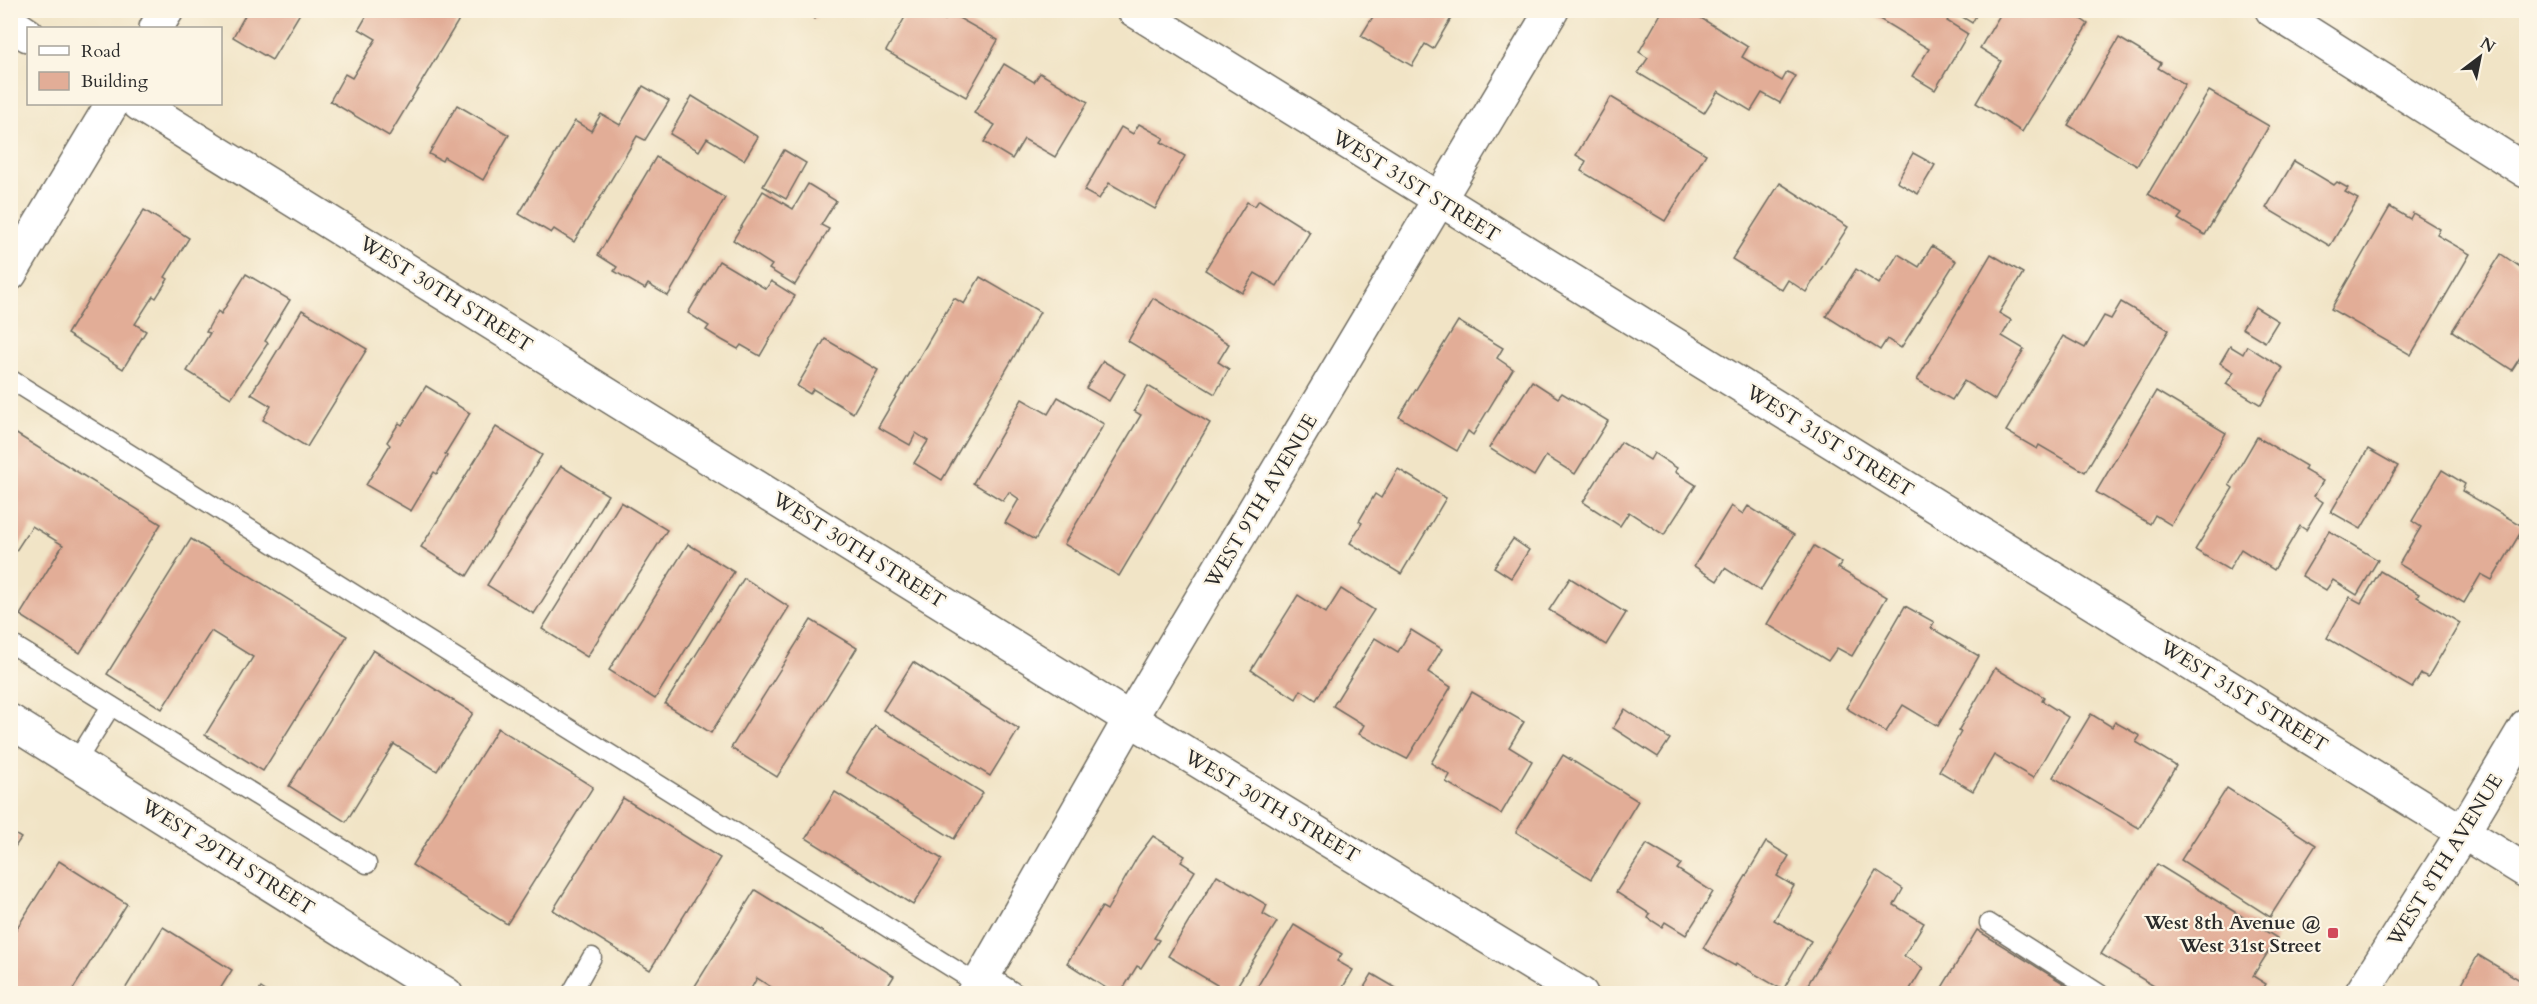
<svg xmlns="http://www.w3.org/2000/svg" width="2537" height="1004" viewBox="0 0 2537 1004" font-family="Cardo,serif">
<rect width="100%" height="100%" fill="#fcf5e5"/>
<filter id="ink" filterUnits="userSpaceOnUse"><feTurbulence type="fractalNoise" baseFrequency=".0167" numOctaves="2"/><feDisplacementMap in="SourceGraphic" scale="12" xChannelSelector="R" yChannelSelector="G"/><feConvolveMatrix kernelMatrix="1 2 1 2 8 2 1 2 1" color-interpolation-filters="sRGB"/></filter>
<filter id="wash" filterUnits="userSpaceOnUse"><feTurbulence type="fractalNoise" baseFrequency=".008" numOctaves="4" result="noise"/><feDisplacementMap in="SourceGraphic" scale="24" xChannelSelector="R" yChannelSelector="G"/><feGaussianBlur stdDeviation="1.35" result="paint"/><feColorMatrix in="noise" values="0 0 0 0 0 0 0 0 0 0 0 0 0 0 0 0 0 1.4 0 .05"/><feComposite in="paint" operator="in"/></filter>
<g filter="url(#wash)">
<rect width="100%" height="100%" fill="#f1e4c6"/>
<g id="blocks">
<g fill="#e2ad97">
<polygon points="248,10 302,10 272,60 233,37"/>
<polygon points="370,10 447,10 460,18 389,136 330,101 345,74 352,78 376,39 359,29"/>
<polygon points="800,10 820,10 815,19"/>
<polygon points="909,10 929,10 945,20 950,13 998,40 966,97 886,51"/>
<polygon points="1377,10 1456,10 1433,49 1425,44 1412,66 1361,36"/>
<polygon points="1663,10 1688,10 1748,47 1742,57 1782,81 1787,72 1796,76 1780,103 1762,93 1751,111 1718,91 1704,113 1638,73 1648,58 1639,52"/>
<polygon points="1880,10 1979,10 1972,23 1953,11 1947,21 1968,34 1935,90 1912,76 1929,49 1876,17"/>
<polygon points="2003,10 2073,10 2072,13 2088,24 2022,132 1976,103 2001,61 1980,48"/>
<polygon points="2119,38 2161,63 2158,68 2185,84 2137,166 2068,125"/>
<polygon points="1004,64 1034,82 1040,73 1088,102 1055,157 1024,139 1012,159 984,142 995,125 974,113"/>
<polygon points="643,86 669,101 645,140 637,136 574,242 554,229 551,233 519,214 575,121 591,131 601,114 620,125"/>
<polygon points="2209,91 2269,126 2205,235 2178,219 2182,214 2148,194"/>
<polygon points="692,96 758,137 744,160 707,138 699,151 670,134"/>
<polygon points="1611,97 1706,154 1665,221 1581,171 1586,161 1576,155"/>
<polygon points="457,105 509,135 483,180 444,157 442,161 429,154"/>
<polygon points="1139,124 1164,138 1161,142 1185,156 1155,209 1109,183 1099,199 1084,191 1121,127 1133,134"/>
<polygon points="784,150 806,163 786,199 763,186"/>
<polygon points="1913,153 1935,165 1918,194 1897,182"/>
<polygon points="656,157 725,198 668,296 648,284 645,289 614,271 617,267 598,255"/>
<polygon points="2294,161 2334,185 2337,182 2348,188 2345,192 2358,199 2330,246 2266,208"/>
<polygon points="1780,183 1848,227 1806,292 1788,280 1782,290 1732,259"/>
<polygon points="808,184 836,201 821,225 829,229 795,285 769,269 772,265 733,240 763,191 793,209"/>
<polygon points="1259,200 1310,232 1277,286 1255,273 1242,293 1205,270 1247,202 1255,206"/>
<polygon points="2390,207 2410,219 2413,213 2440,229 2437,235 2470,254 2411,355 2331,309"/>
<polygon points="144,210 189,238 165,277 168,279 156,298 153,296 135,324 146,331 123,369 67,334"/>
<polygon points="1932,246 1956,261 1901,348 1887,339 1880,350 1826,316 1856,269 1879,284 1898,254 1919,267"/>
<polygon points="1991,254 2023,273 1999,313 2011,320 2002,336 2024,349 1995,400 1964,381 1952,400 1917,380"/>
<polygon points="2501,254 2526,271 2526,348 2512,370 2452,331"/>
<polygon points="719,261 766,289 771,281 795,296 760,356 741,345 738,349 722,340 706,330 709,326 688,313"/>
<polygon points="246,274 290,300 265,341 268,343 231,398 187,371 210,333 206,332 212,321 218,311 221,314"/>
<polygon points="980,277 1040,312 942,480 914,463 928,441 916,433 910,445 878,427 954,298 964,304"/>
<polygon points="1153,298 1229,344 1218,362 1229,369 1215,394 1128,341"/>
<polygon points="2121,302 2169,330 2085,472 2039,445 2037,449 2006,431 2063,336 2085,348 2104,316 2111,319"/>
<polygon points="2255,307 2278,321 2265,342 2242,328"/>
<polygon points="302,310 367,349 307,447 263,420 271,406 251,394"/>
<polygon points="1458,321 1503,348 1497,358 1513,369 1473,435 1468,431 1457,451 1399,417"/>
<polygon points="825,339 878,370 853,413 813,389 810,394 797,386"/>
<polygon points="2230,346 2243,354 2247,346 2283,368 2261,405 2226,384 2234,372 2220,363"/>
<polygon points="1103,361 1125,374 1109,401 1086,388"/>
<polygon points="1532,381 1558,398 1562,393 1608,421 1575,474 1546,456 1534,476 1489,448"/>
<polygon points="426,386 470,413 445,454 447,456 437,474 434,472 411,511 366,485 390,445 387,442 399,423 402,425"/>
<polygon points="1148,386 1210,423 1119,576 1064,544 1141,415 1134,411"/>
<polygon points="2156,391 2226,433 2171,525 2155,515 2150,524 2096,492"/>
<polygon points="1058,397 1104,424 1035,540 1005,523 1019,499 1009,492 1003,501 973,483 1022,399 1048,414"/>
<polygon points="496,427 542,455 467,576 421,547"/>
<polygon points="10,430 161,524 80,653 20,615 63,545 32,526 10,560"/>
<polygon points="2257,437 2306,466 2304,470 2323,481 2314,496 2323,502 2306,530 2300,526 2274,570 2241,549 2229,570 2195,550 2233,488 2229,485"/>
<polygon points="1621,442 1650,460 1654,453 1677,468 1675,472 1696,485 1664,535 1629,512 1620,526 1583,502"/>
<polygon points="2368,449 2398,466 2361,529 2331,512"/>
<polygon points="561,466 608,495 534,614 487,585"/>
<polygon points="1398,469 1446,498 1401,574 1350,543 1362,523 1359,521 1375,494 1381,498"/>
<polygon points="2442,470 2465,484 2462,491 2524,527 2492,580 2481,574 2464,603 2399,564 2421,527 2412,521"/>
<polygon points="621,502 667,530 587,657 542,629"/>
<polygon points="1731,506 1743,514 1748,506 1794,535 1760,591 1725,568 1717,581 1694,566"/>
<polygon points="2329,531 2378,560 2357,595 2333,580 2326,590 2302,576"/>
<polygon points="191,539 347,636 263,771 205,735 253,657 211,631 162,709 107,674"/>
<polygon points="1513,539 1529,550 1511,578 1494,567"/>
<polygon points="688,544 734,572 655,699 609,670"/>
<polygon points="1814,546 1842,563 1838,568 1887,597 1852,656 1837,648 1828,661 1767,624"/>
<polygon points="2380,571 2419,594 2417,597 2460,623 2428,677 2421,674 2412,688 2327,638 2350,597 2361,603"/>
<polygon points="744,578 789,607 711,733 665,704"/>
<polygon points="1570,578 1626,613 1606,645 1549,610"/>
<polygon points="1341,589 1374,610 1316,700 1301,690 1296,699 1251,670 1298,595 1326,613"/>
<polygon points="1905,606 1934,622 1931,628 1979,656 1938,726 1903,705 1886,732 1846,708"/>
<polygon points="811,620 857,648 777,777 731,748"/>
<polygon points="1411,630 1442,649 1428,672 1451,687 1407,759 1359,734 1364,725 1333,706 1375,638 1398,652"/>
<polygon points="373,650 473,713 437,771 394,744 346,822 289,786"/>
<polygon points="913,662 1019,729 990,776 883,710"/>
<polygon points="1995,668 2044,697 2042,701 2068,717 2033,778 1994,755 1973,791 1939,771 1961,732 1958,731"/>
<polygon points="1472,692 1524,722 1509,747 1532,761 1501,814 1446,782 1450,775 1431,763"/>
<polygon points="1625,709 1670,739 1658,757 1613,728"/>
<polygon points="2091,714 2112,727 2115,722 2140,736 2136,742 2176,766 2139,828 2053,777"/>
<polygon points="875,726 983,793 954,839 846,772"/>
<polygon points="498,728 593,787 507,924 412,865"/>
<polygon points="1563,755 1638,801 1591,879 1516,832"/>
<polygon points="2227,788 2316,845 2270,917 2181,860"/>
<polygon points="835,792 942,859 913,905 806,838"/>
<polygon points="623,798 720,858 650,970 553,910"/>
<polygon points="10,831 21,838 10,854"/>
<polygon points="1153,836 1185,856 1181,862 1195,871 1154,938 1159,940 1141,968 1137,966 1120,994 1115,994 1067,963 1102,907 1107,910 1138,856"/>
<polygon points="1766,842 1789,856 1777,876 1794,886 1774,920 1811,941 1783,990 1736,963 1735,966 1703,948"/>
<polygon points="1647,844 1681,864 1677,869 1713,892 1686,935 1665,922 1662,927 1648,918 1650,914 1616,892"/>
<polygon points="59,861 127,904 70,994 10,994 10,939"/>
<polygon points="2157,864 2277,938 2253,976 2266,984 2260,994 2167,994 2101,954"/>
<polygon points="1876,871 1903,889 1894,905 1924,923 1904,956 1923,968 1907,994 1802,994"/>
<polygon points="1217,875 1267,905 1263,914 1277,922 1232,994 1168,956"/>
<polygon points="755,890 894,976 883,994 782,994 757,978 748,994 690,994"/>
<polygon points="1294,925 1342,954 1337,961 1353,970 1339,994 1253,994"/>
<polygon points="163,927 232,970 217,994 122,994"/>
<polygon points="1977,930 2081,994 1938,994"/>
<polygon points="2478,955 2525,983 2519,994 2456,994"/>
<polygon points="1372,974 1396,988 1405,994 1360,994"/>
<polygon points="261,988 270,994 257,994"/>
</g>
</g>
</g>
<g filter="url(#ink)">
<use href="#blocks" fill-opacity="0" stroke="#706c61" stroke-width="1.5"/>
<g fill="none" stroke-linecap="round" stroke-linejoin="round">
<g stroke="#706c61" stroke-width="21">
<g id="lane">
<polyline points="10,379 978,984"/>
<polyline points="10,643 367,864"/>
<polyline points="76,762 111,706"/>
<polyline points="1989,923 2100,994"/>
<polyline points="984,973 1017,994"/>
<polyline points="571,994 592,957"/>
</g>
</g>
<g stroke="#706c61" stroke-width="36">
<g id="street">
<polyline points="1134,10 2526,871"/>
<polyline points="2272,10 2526,171"/>
<polyline points="10,23 28,35"/>
<polyline points="156,28 167,10"/>
<polyline points="139,104 1130,719 1581,994"/>
<polyline points="10,274 112,104"/>
<polyline points="973,994 1130,719 1552,10"/>
</g>
</g>
<g stroke="#706c61" stroke-width="36">
<g id="secondary">
<polyline points="10,721 446,994"/>
<polyline points="2361,994 2463,832 2526,726"/>
</g>
</g>
<use href="#lane" stroke="#fff" stroke-width="18"/>
<use href="#street" stroke="#fff" stroke-width="33"/>
<use href="#secondary" stroke="#fff" stroke-width="33"/>
</g>
</g>
<rect fill="#d1495b" stroke="#fcf5e5" stroke-width="2" x="2327" y="927" width="12" height="12" rx="3"/>
<g text-anchor="middle" dominant-baseline="central" stroke-width="4.5" stroke-linejoin="round" paint-order="stroke">
<g font-size="20" fill="#2b2b2b" stroke="#fcf5e5">
<text transform="translate(1416 186) rotate(32)">WEST 31ST STREET</text>
<text transform="translate(446 294) rotate(32)">WEST 30TH STREET</text>
<text transform="translate(1830 441) rotate(32)">WEST 31ST STREET</text>
<text transform="translate(1261 501) rotate(-59)">WEST 9TH AVENUE</text>
<text transform="translate(859 550) rotate(32)">WEST 30TH STREET</text>
<text transform="translate(2244 696) rotate(32)">WEST 31ST STREET</text>
<text transform="translate(1272 806) rotate(31)">WEST 30TH STREET</text>
<text transform="translate(228 857) rotate(32)">WEST 29TH STREET</text>
<text transform="translate(2445 860) rotate(-58)">WEST 8TH AVENUE</text>
</g>
<g font-size="20" font-weight="bold" fill="#2b2b2b" stroke="#fcf5e5" text-anchor="end">
<text x="2321" y="922">West 8th Avenue @<tspan x="2321" dy="23">West 31st Street</tspan></text>
</g>
</g>
<rect width="2537" height="1004" fill="none" stroke="#fcf5e5" stroke-width="36"/>
<rect x="27" y="27" width="195" height="78" fill="#fcf5e5" stroke="#a8a49b" stroke-width="1.5"/>
<rect x="39" y="46" width="30" height="9" fill="#ffffff" stroke="#a8a49b" stroke-width="1.5"/>
<text x="81" y="57" font-size="18" fill="#2b2b2b">Road</text>
<rect x="39" y="72" width="30" height="18" fill="#e2ad97" stroke="#a8a49b" stroke-width="1.5"/>
<text x="81" y="87" font-size="18" fill="#2b2b2b">Building</text>
<g transform="translate(2480 57) rotate(32)" stroke="#fcf5e5" stroke-width="4.5" paint-order="stroke">
<path d="M0-4.5L10 22L0 15L-10 22Z" fill="#2b2b2b"/>
<text y="-9" font-size="16" font-weight="bold" text-anchor="middle" fill="#2b2b2b">N</text>
</g>
</svg>
